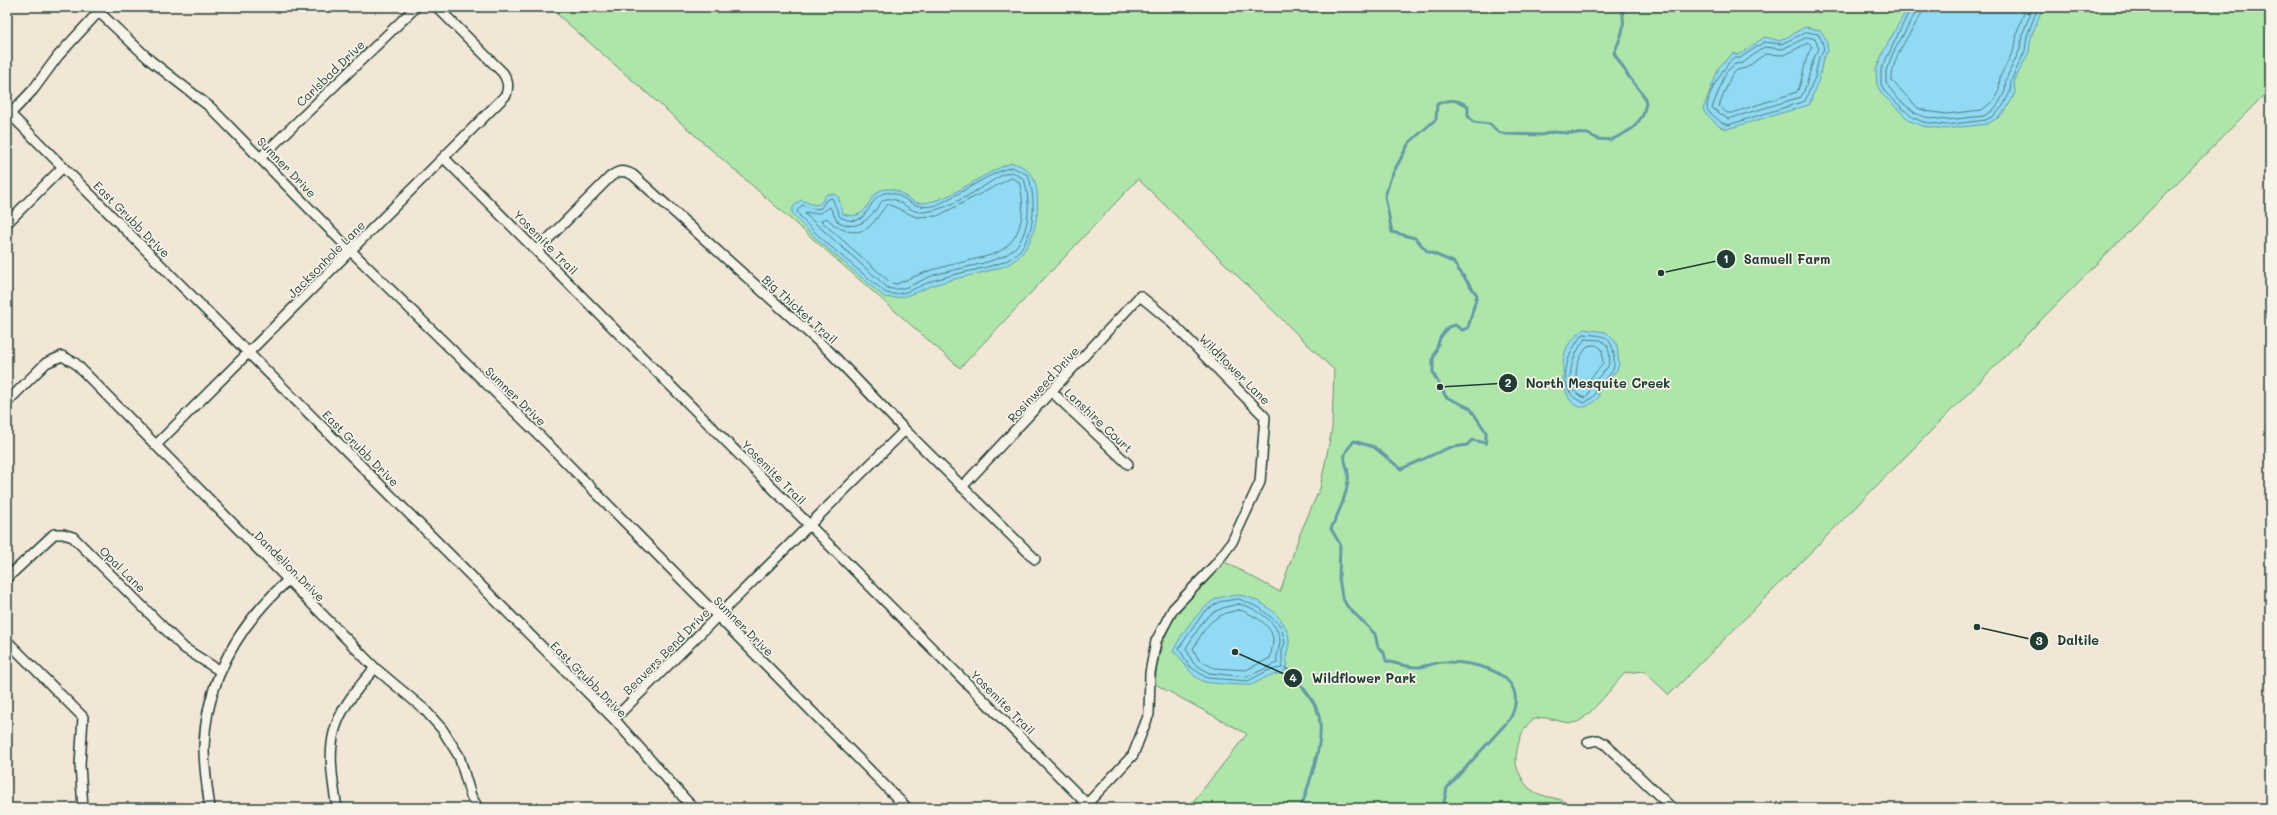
<svg xmlns="http://www.w3.org/2000/svg" width="2277" height="815" viewBox="0 0 2277 815" font-family="Mali,sans-serif">
<rect width="100%" height="100%" fill="#f2e6d6"/>
<filter id="ink" filterUnits="userSpaceOnUse"><feTurbulence type="fractalNoise" baseFrequency=".025" numOctaves="2"/><feDisplacementMap in="SourceGraphic" scale="8" xChannelSelector="R" yChannelSelector="G"/><feConvolveMatrix kernelMatrix="1 2 1 2 8 2 1 2 1" color-interpolation-filters="sRGB"/></filter>
<g filter="url(#ink)">
<path fill="#aee6a9" stroke="#66926e" d="M 549,7 L 2270,7 L 2270,89 L 1669,695 L 1644,671 L 1625,673 C 1612,687 1595,710 1581,720 C 1569,728 1552,716 1539,718 C 1522,720 1515,750 1516,764 C 1517,770 1524,784 1529,788 C 1542,800 1562,795 1575,808 L 1188,808 L 1247,734 L 1155,684 C 1160,622 1184,604 1225,562 L 1280,592 L 1300,534 L 1320,488 L 1332,429 L 1334,370 L 1138,179 L 960,368 Z"/>
<g fill="#91daf3" stroke="#639ba7">
<polygon points="1908,7 2043,7 2031,37 2029,52 2014,82 2015,93 2007,108 1998,118 1987,124 1945,129 1922,126 1910,121 1882,94 1877,85 1876,70 1884,50"/>
<polygon points="1805,27 1820,30 1826,39 1828,50 1823,59 1819,79 1809,105 1727,129 1720,127 1705,113 1703,109 1719,67 1733,53 1738,55 1765,37 1780,41"/>
<path d="M 1012,163 C 1028,166 1035,176 1037,192 C 1040,219 1032,257 1002,267 C 981,274 958,277 937,284 C 919,290 903,301 884,297 C 871,285 794,223 792,212 C 792,206 797,203 801,200 L 814,205 L 820,204 L 827,194 L 833,194 L 838,196 L 843,214 C 872,223 864,192 886,189 C 901,187 908,204 922,203 C 952,201 982,172 1012,163 Z"/>
<path d="M 1584,329 L 1606,332 L 1615,341 L 1617,346 L 1619,364 L 1617,370 L 1598,392 L 1599,397 C 1567,431 1556,371 1567,347 C 1570,341 1578,334 1584,329 Z"/>
<path d="M 1239,595 C 1260,598 1291,619 1289,644 C 1288,652 1284,656 1288,664 L 1282,674 C 1269,673 1263,680 1251,685 C 1249,686 1209,683 1205,682 C 1186,675 1184,657 1173,652 C 1179,636 1201,606 1218,598 C 1224,596 1232,596 1239,595 Z"/>
</g>
<g fill="none" stroke-linecap="round" stroke-linejoin="round">
<g stroke="#4d7c80" stroke-width="1">
<polyline points="1911,7 1881,70 1881,84 1885,92 1912,117 1923,122 1946,125 1986,120 1995,115 2003,106 2010,92 2011,81 2025,51 2027,36 2038,7"/>
<polyline points="1916,7 1916,12 1893,53 1886,71 1886,83 1898,99 1915,113 1925,117 1946,120 1984,116 1992,111 1999,103 2005,91 2006,79 2020,49 2022,35 2033,7"/>
<path d="M 1922,7 L 1921,15 C 1910,34 1891,58 1892,81 L 1918,108 L 1926,111 L 1946,114 L 1982,110 L 1994,100 L 1999,90 L 2000,77 L 2015,47 L 2017,33 L 2026,7"/>
<path d="M 1807,32 L 1818,34 L 1822,41 L 1824,49 L 1819,57 L 1815,77 L 1805,101 L 1728,125 L 1722,123 L 1708,111 C 1703,99 1724,67 1733,58 L 1740,58 L 1764,42 L 1781,44 Z"/>
<path d="M 1808,37 L 1815,39 L 1819,49 C 1809,63 1810,82 1801,97 L 1728,119 L 1712,108 L 1726,72 L 1735,64 L 1743,63 L 1764,47 L 1782,49 Z"/>
<path d="M 1809,43 L 1812,47 C 1803,60 1804,78 1797,92 L 1732,113 L 1727,113 L 1719,106 L 1731,76 L 1737,70 L 1746,68 L 1765,54 L 1783,55 Z"/>
<path d="M 1012,167 L 1028,175 C 1038,204 1036,251 1001,263 C 980,270 956,273 935,280 C 919,285 902,298 886,293 C 870,279 802,226 797,211 L 802,205 L 814,209 L 821,208 L 826,200 L 832,198 L 840,217 C 870,232 866,197 885,193 C 902,190 908,210 933,206 C 939,205 944,201 950,198 C 970,188 990,173 1012,167 Z"/>
<path d="M 1012,172 L 1024,179 C 1032,205 1031,247 999,258 C 978,266 955,269 934,275 C 920,280 903,293 888,288 L 805,214 L 806,212 C 817,215 822,213 830,207 L 837,221 C 860,234 871,216 883,200 C 897,194 906,211 920,212 C 945,213 980,188 1002,175 Z"/>
<path d="M 1012,178 L 1019,182 C 1026,206 1024,237 1000,251 C 991,257 955,263 943,267 C 927,271 912,277 897,284 L 891,283 L 821,221 L 827,218 C 837,230 858,239 872,224 C 878,218 882,209 888,204 L 916,217 L 937,216 Z"/>
<path d="M 1584,334 C 1603,336 1611,334 1614,356 C 1614,364 1615,368 1610,374 C 1604,382 1595,386 1594,396 L 1585,403 C 1553,394 1566,350 1584,334 Z"/>
<path d="M 1585,339 L 1601,340 L 1607,345 C 1616,371 1600,370 1591,387 C 1588,392 1590,394 1585,398 C 1559,390 1573,353 1585,339 Z"/>
<path d="M 1596,345 L 1602,349 L 1603,364 L 1581,389 C 1571,376 1578,357 1588,346 Z"/>
<polygon points="1239,599 1260,608 1281,626 1285,643 1282,650 1282,668 1269,670 1248,681 1207,678 1189,666 1179,648 1204,612 1219,602"/>
<path d="M 1239,604 C 1254,606 1281,624 1280,642 C 1279,649 1276,655 1277,663 L 1247,677 L 1209,673 L 1193,663 L 1186,648 C 1204,621 1205,610 1239,604 Z"/>
<path d="M 1239,610 C 1251,613 1273,625 1273,640 C 1273,645 1271,653 1270,658 L 1246,670 L 1214,668 L 1199,660 L 1193,649 C 1206,626 1211,615 1239,610 Z"/>
</g>
<g stroke="#639ba7" stroke-width="3">
<path d="M 1286,668 C 1297,682 1315,698 1319,716 C 1325,742 1309,783 1301,808"/>
<path d="M 1446,808 L 1444,802 L 1447,788 L 1510,719 C 1533,674 1477,661 1443,662 C 1434,662 1425,668 1416,667 C 1407,667 1395,663 1386,661 L 1384,653 L 1378,647 L 1375,634 L 1347,606 L 1342,597 L 1339,578 L 1340,544 L 1331,529 C 1338,513 1346,498 1348,481 C 1351,461 1335,462 1354,441 L 1374,447 L 1401,469 L 1448,448 L 1467,445 L 1472,440 L 1486,443 L 1486,432 L 1470,408 L 1446,397 L 1433,373 L 1433,359 L 1440,338 L 1448,327 L 1455,325 L 1462,330 L 1468,328 L 1477,295 L 1453,262 L 1427,251 L 1415,238 L 1392,232 L 1385,196 L 1391,177 L 1409,143 L 1436,119 L 1437,104 C 1449,99 1457,99 1468,106 L 1468,116 L 1473,122 L 1490,124 L 1498,132 L 1506,134 L 1542,135 L 1552,132 L 1588,134 L 1598,139 L 1611,140 L 1623,134 L 1633,128 L 1638,122 L 1643,115 L 1646,103 L 1644,96 L 1629,77 L 1614,53 C 1621,37 1627,25 1621,7"/>
</g>
<g stroke="#1f3d34" stroke-width="12">
<g id="street">
<polyline points="99,12 151,61 210,107 351,251 547,443 907,808"/>
<polyline points="7,111 614,719 693,808"/>
<polyline points="10,114 33,90 58,56 103,7"/>
<polyline points="261,157 416,7"/>
<polyline points="444,158 1087,804"/>
<polyline points="7,223 63,167"/>
<path d="M 537,250 L 610,177 C 619,170 624,170 633,175 L 829,351 L 905,430 L 1035,559"/>
<polyline points="1052,392 1128,464"/>
<polyline points="7,402 46,363 62,356 75,363 375,668 424,709 442,729 459,756 471,796 478,808"/>
<path d="M 156,445 L 506,95 C 509,86 508,81 503,73 L 437,7"/>
<polyline points="962,487 1140,296 1169,320 1265,417 1260,482 1232,542 1215,565 1173,609 1156,641 1150,673 1149,714 1133,755 1084,807"/>
<polyline points="7,578 54,534 63,534 73,537 184,648 220,671"/>
<polyline points="7,641 83,717 80,765 83,808"/>
<polyline points="614,719 905,430"/>
<polyline points="1588,742 1598,740 1605,744 1672,808"/>
<path d="M 210,808 C 207,788 204,768 204,747 C 206,680 239,625 287,581"/>
<path d="M 337,808 C 325,739 329,720 375,668"/>
</g>
</g>
<use href="#street" stroke="#f7f3e8" stroke-width="9"/>
</g>
</g>
<g text-anchor="middle" dominant-baseline="central" stroke-width="3.5" stroke-linejoin="round" paint-order="stroke">
<g font-size="12" fill="#1f3d34" stroke="#f7f3e8">
<text transform="translate(330 73) rotate(-44)">Carlsbad Drive</text>
<text transform="translate(287 167) rotate(46)">Sumner Drive</text>
<text transform="translate(132 219) rotate(45)">East Grubb Drive</text>
<text transform="translate(546 242) rotate(45)">Yosemite Trail</text>
<text transform="translate(326 259) rotate(-45)">Jacksonhole Lane</text>
<text transform="translate(800 309) rotate(42)">Big Thicket Trail</text>
<text transform="translate(1235 369) rotate(45)">Wildflower Lane</text>
<text transform="translate(1043 384) rotate(-47)">Rosinweed Drive</text>
<text transform="translate(516 396) rotate(44)">Sumner Drive</text>
<text transform="translate(1099 420) rotate(43)">Lanshire Court</text>
<text transform="translate(361 448) rotate(45)">East Grubb Drive</text>
<text transform="translate(774 472) rotate(45)">Yosemite Trail</text>
<text transform="translate(290 566) rotate(45)">Dandelion Drive</text>
<text transform="translate(123 569) rotate(45)">Opal Lane</text>
<text transform="translate(744 626) rotate(45)">Sumner Drive</text>
<text transform="translate(666 651) rotate(-45)">Beavers Bend Drive</text>
<text transform="translate(589 679) rotate(45)">East Grubb Drive</text>
<text transform="translate(1003 702) rotate(45)">Yosemite Trail</text>
</g>
</g>
<path fill="none" stroke="#1f3d34" stroke-width="1.5" d="M1661 273L1726 259M1440 387L1508 383M1977 627L2039 641M1235 652L1293 678"/>
<g fill="#1f3d34" stroke="#f7f3e8" stroke-width="1.5">
<circle cx="1661" cy="273" r="4"/>
<circle cx="1440" cy="387" r="4"/>
<circle cx="1977" cy="627" r="4"/>
<circle cx="1235" cy="652" r="4"/>
<circle cx="1726" cy="259" r="10"/>
<circle cx="1508" cy="383" r="10"/>
<circle cx="2039" cy="641" r="10"/>
<circle cx="1293" cy="678" r="10"/>
</g>
<g font-size="12" text-anchor="middle" font-weight="bold" fill="#fff">
<text x="1726" y="263">1</text>
<text x="1508" y="387">2</text>
<text x="2039" y="645">3</text>
<text x="1293" y="682">4</text>
</g>
<g font-size="13" text-anchor="middle" font-weight="bold" fill="#1f3d34" stroke="#f7f3e8" stroke-width="3.5" stroke-linejoin="round" paint-order="stroke">
<text x="1787" y="264">Samuell Farm</text>
<text x="1598" y="388">North Mesquite Creek</text>
<text x="2078" y="645">Daltile</text>
<text x="1364" y="683">Wildflower Park</text>
</g>
<rect width="2277" height="815" fill="none" stroke="#f7f3e8" stroke-width="24"/>
<rect x="12" y="12" width="2253" height="791" fill="none" stroke="#1f3d34" stroke-width="1.5" filter="url(#ink)"/>
</svg>
